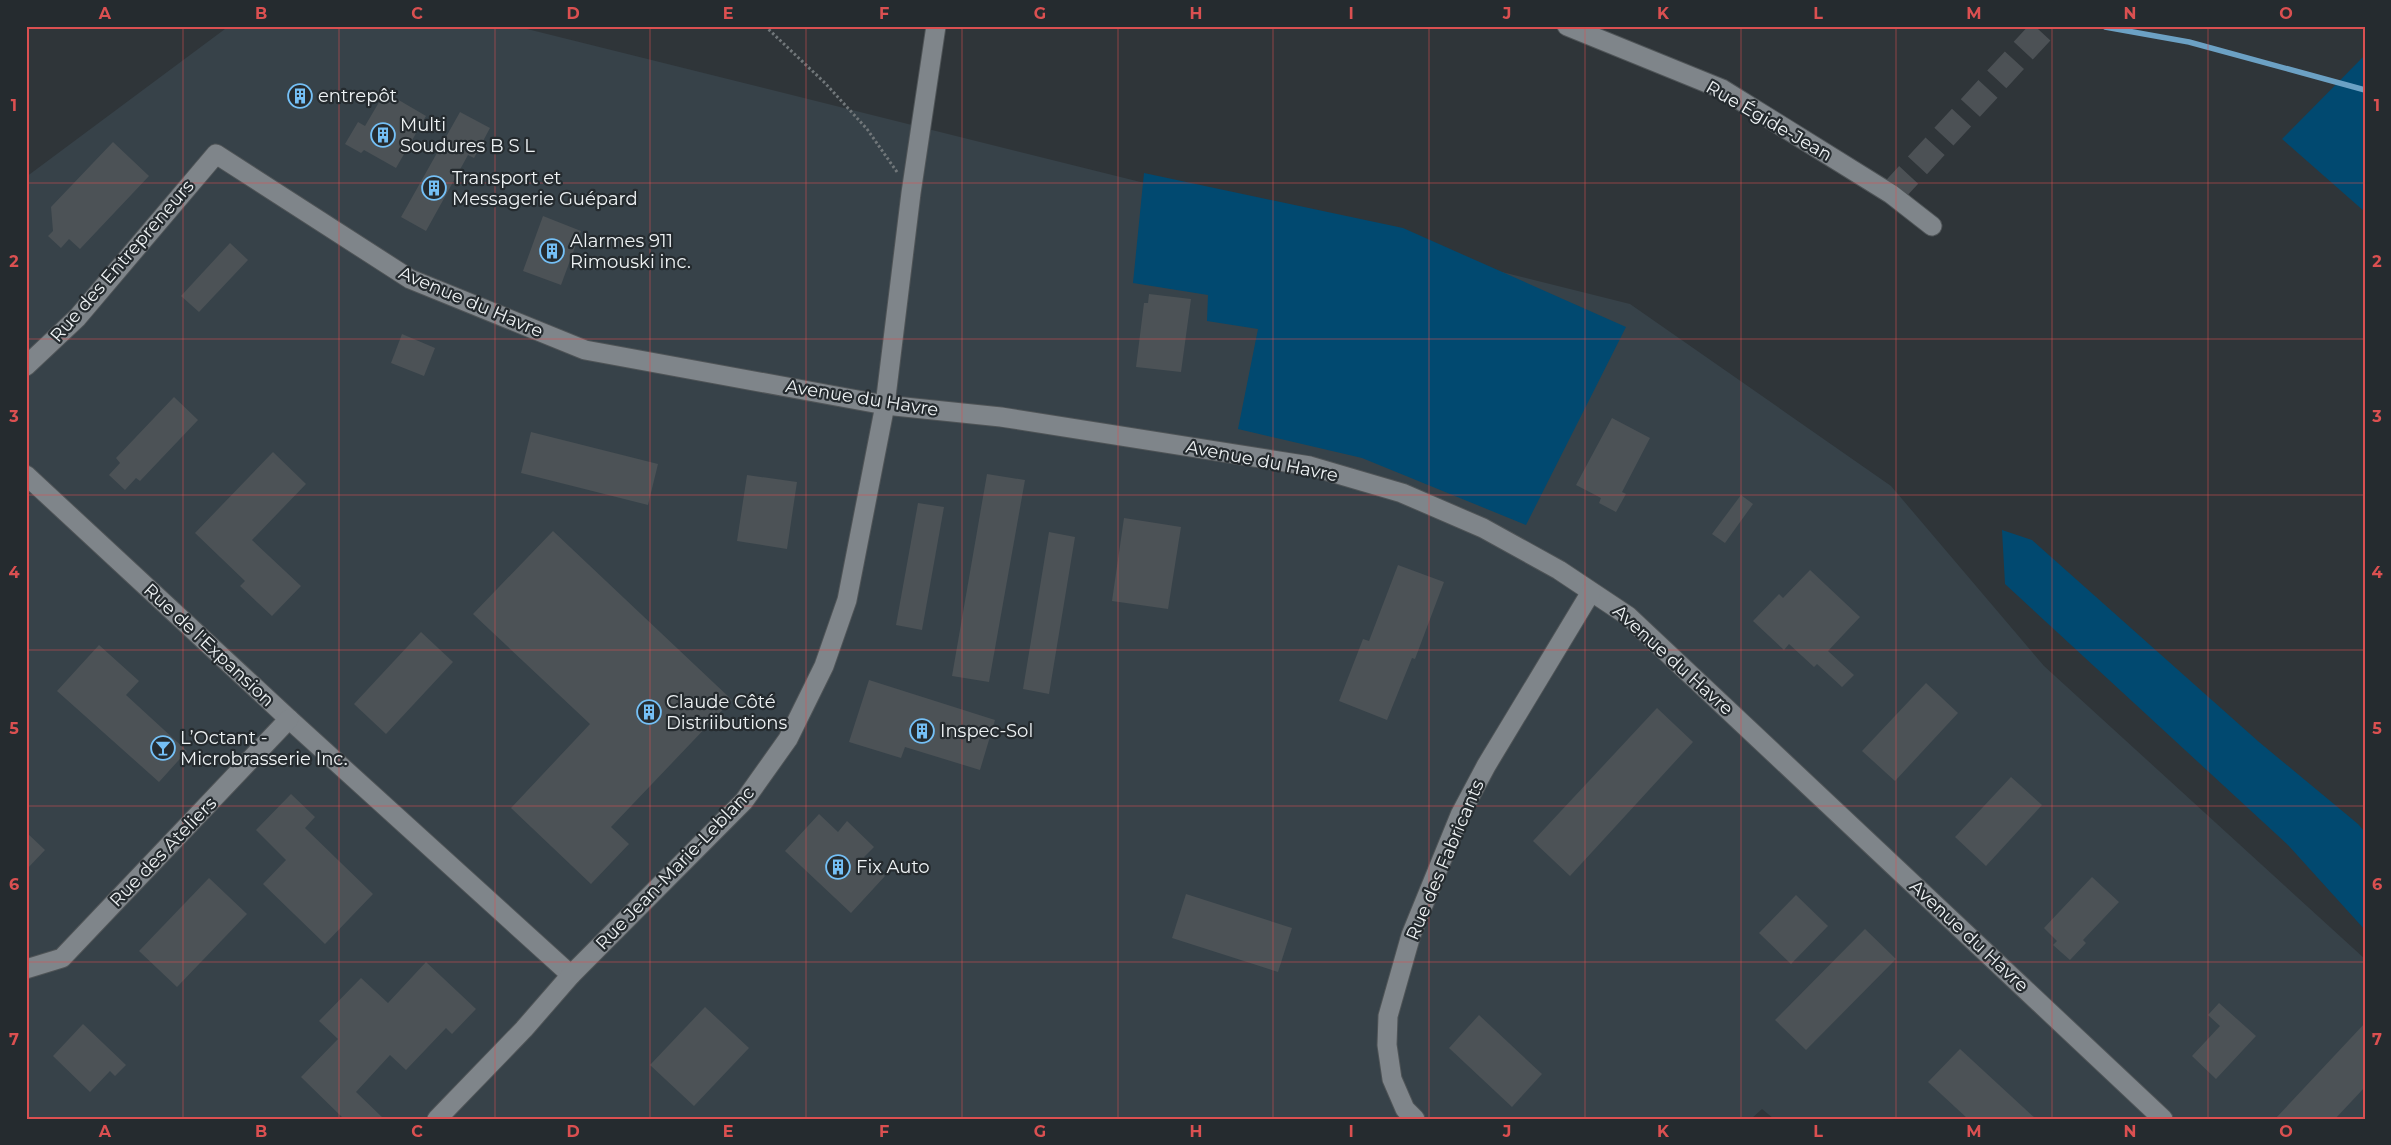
<svg xmlns="http://www.w3.org/2000/svg" width="2391" height="1145" viewBox="0 0 2391 1145" font-family="Montserrat,sans-serif">
<rect width="100%" height="100%" fill="#2f3539"/>
<polygon fill="#374249" points="229,26 515,26 1630,304 1891,486 2044,666 2365,959 2365,1119 1774,1119 1762,1109 1751,1119 26,1119 26,177"/>
<g fill="#014970">
<polygon points="2365,55 2365,212 2282,139"/>
<polygon points="1144,173 1403,228 1626,327 1526,525 1362,458 1238,429 1258,329 1207,321 1208,295 1133,283"/>
<polygon points="2002,530 2032,540 2259,742 2358,824 2365,832 2365,930 2288,845 2005,584"/>
</g>
<g fill="none" stroke-linecap="round" stroke-linejoin="round">
<polyline stroke="#6ca1c4" stroke-width="5.5" points="2105,27 2189,42 2365,90"/>
</g>
<g fill="#4c5256">
<polygon points="385,92 426,116 396,168 364,150 361,153 345,144 358,122 365,126"/>
<polygon points="460,112 490,128 474,158 468,155 426,231 401,217"/>
<polygon points="113,142 149,176 80,249 69,239 61,248 48,236 53,231 51,207"/>
<polygon points="543,216 581,231 561,285 523,271"/>
<polygon points="230,243 248,260 199,312 181,296"/>
<polygon points="1149,294 1191,299 1181,372 1136,367 1144,303 1148,303"/>
<polygon points="402,334 435,348 424,376 391,363"/>
<polygon points="174,397 198,420 140,481 136,478 125,490 109,475 120,463 116,458"/>
<polygon points="1612,418 1650,438 1622,492 1626,494 1616,512 1599,503 1601,498 1576,485"/>
<polygon points="531,432 658,464 648,505 521,473"/>
<polygon points="273,452 306,484 252,540 301,586 272,616 240,586 245,581 195,533"/>
<polygon points="987,474 1025,480 989,682 952,676"/>
<polygon points="747,475 797,482 787,549 737,541"/>
<polygon points="1741,495 1753,504 1725,543 1712,534"/>
<polygon points="918,503 944,507 922,630 896,625"/>
<polygon points="1124,518 1181,527 1168,609 1112,601"/>
<polygon points="553,531 732,700 611,827 629,844 591,884 511,808 590,724 473,614"/>
<polygon points="1049,532 1075,537 1049,694 1023,689"/>
<polygon points="1398,565 1444,582 1415,659 1412,658 1387,720 1339,701 1363,639 1369,641"/>
<polygon points="1810,570 1860,617 1828,651 1854,675 1842,687 1817,664 1814,667 1789,644 1784,650 1753,621 1779,594 1783,598"/>
<polygon points="421,632 453,662 386,734 354,704"/>
<polygon points="99,645 139,681 126,695 187,751 159,782 57,691"/>
<polygon points="869,680 995,720 980,770 905,747 901,758 849,742"/>
<polygon points="1926,683 1958,713 1895,781 1862,751"/>
<polygon points="1657,708 1693,742 1570,876 1533,841"/>
<polygon points="2011,777 2042,805 1986,866 1955,837"/>
<polygon points="291,794 315,817 305,828 373,894 325,944 263,884 286,860 256,830"/>
<polygon points="819,814 838,832 847,821 874,847 864,857 885,876 851,913 785,851"/>
<polygon points="26,832 45,850 26,870"/>
<polygon points="2092,877 2119,902 2083,940 2086,943 2070,960 2053,945 2057,941 2044,928"/>
<polygon points="209,878 247,914 177,987 139,951"/>
<polygon points="1186,894 1292,928 1278,972 1172,938"/>
<polygon points="1796,895 1828,926 1791,964 1759,933"/>
<polygon points="1865,929 1896,959 1806,1050 1775,1020"/>
<polygon points="426,962 476,1009 452,1034 446,1028 406,1070 390,1055 356,1092 384,1119 344,1119 301,1077 338,1039 319,1021 361,978 388,1003"/>
<polygon points="2219,1003 2256,1036 2216,1079 2192,1056 2220,1026 2208,1015"/>
<polygon points="705,1007 749,1048 694,1106 650,1065"/>
<polygon points="1479,1015 1542,1074 1512,1107 1449,1048"/>
<polygon points="2365,1023 2365,1087 2335,1119 2275,1119"/>
<polygon points="83,1024 126,1065 115,1076 110,1071 90,1092 53,1056"/>
<polygon points="1960,1049 2036,1119 1968,1119 1928,1082"/>
</g>
<g fill="none" stroke-linecap="round" stroke-linejoin="round">
<polyline stroke="#4c5155" stroke-width="26" stroke-dasharray="26 13" stroke-linecap="butt" points="1891,194 2046,26"/>
<g stroke="#4f5457" stroke-width="21">
<g id="minor">
<polyline points="1567,26 1722,89 1891,194 1932,226"/>
<polyline points="26,366 77,318 216,154 410,279 585,350 885,405 1001,417 1310,466 1402,493 1483,528 1559,570 1628,616 2163,1119"/>
<polyline points="26,475 289,719 571,975"/>
<polyline points="26,969 62,958 289,719"/>
<polyline points="437,1119 524,1029 571,975 744,801 788,739 824,666 847,600 885,405 911,193 936,26"/>
<polyline points="1415,1119 1405,1109 1392,1079 1387,1045 1388,1016 1411,935 1460,815 1486,766 1591,592"/>
</g>
</g>
<polyline stroke="#71777a" stroke-width="3" stroke-dasharray="2.5 2.5" stroke-linecap="butt" points="765,26 825,83 867,129 897,172"/>
<use href="#minor" stroke="#7f858a" stroke-width="19"/>
</g>
<path fill="none" stroke="#db5051" stroke-width="1" stroke-opacity="0.55" d="M 183,26 L 183,1119M 339,26 L 339,1119M 495,26 L 495,1119M 650,26 L 650,1119M 806,26 L 806,1119M 962,26 L 962,1119M 1118,26 L 1118,1119M 1273,26 L 1273,1119M 1429,26 L 1429,1119M 1585,26 L 1585,1119M 1741,26 L 1741,1119M 1896,26 L 1896,1119M 2052,26 L 2052,1119M 2208,26 L 2208,1119M 26,183 L 2365,183M 26,339 L 2365,339M 26,495 L 2365,495M 26,650 L 2365,650M 26,806 L 2365,806M 26,962 L 2365,962"/>
<defs>
<g id="building-ring" transform="scale(1.25)"><circle r="9.5" fill="#252b2f" stroke="#75c0f6" stroke-width="1.5"/><path d="M-4-6H4V6H1V3H-1V6H-4ZM-2.5-4.3h1.7v1.8h-1.7ZM.8-4.3h1.7v1.8H.8ZM-2.5-1h1.7V.8h-1.7ZM.8-1h1.7V.8H.8Z" fill="#75c0f6"/></g>
<g id="bar-ring" transform="scale(1.25)"><circle r="9.5" fill="#252b2f" stroke="#75c0f6" stroke-width="1.5"/><path d="M-6-5H6L.8 .8V4.5H3.5V6h-7V4.5H-.8V.8Z" fill="#75c0f6"/></g>
</defs>
<g fill-rule="evenodd">
<use href="#building-ring" x="300" y="96"/>
<use href="#building-ring" x="383" y="135"/>
<use href="#building-ring" x="434" y="188"/>
<use href="#building-ring" x="552" y="251"/>
<use href="#building-ring" x="649" y="712"/>
<use href="#building-ring" x="922" y="731"/>
<use href="#bar-ring" x="163" y="748"/>
<use href="#building-ring" x="838" y="867"/>
</g>
<g text-anchor="middle" dominant-baseline="central" stroke-width="4.5" stroke-linejoin="round" paint-order="stroke">
<g font-size="18" fill="#eef2f4" stroke="#252b2f" text-anchor="start">
<text x="318" y="96">entrepôt</text>
<text x="400" y="125">Multi<tspan x="400" dy="21">Soudures B S L</tspan></text>
<text x="452" y="178">Transport et<tspan x="452" dy="21">Messagerie Guépard</tspan></text>
<text x="570" y="241">Alarmes 911<tspan x="570" dy="21">Rimouski inc.</tspan></text>
<text x="666" y="702">Claude Côté<tspan x="666" dy="21">Distriibutions</tspan></text>
<text x="940" y="731">Inspec-Sol</text>
<text x="180" y="738">L’Octant -<tspan x="180" dy="21">Microbrasserie Inc.</tspan></text>
<text x="856" y="867">Fix Auto</text>
</g>
<g font-size="18" fill="#eef2f4" stroke="#252b2f">
<text transform="translate(1769 121) rotate(30)">Rue Égide-Jean</text>
<text transform="translate(122 261) rotate(-49)">Rue des Entrepreneurs</text>
<text transform="translate(471 302) rotate(23)">Avenue du Havre</text>
<text transform="translate(862 398) rotate(9)">Avenue du Havre</text>
<text transform="translate(1262 461) rotate(11)">Avenue du Havre</text>
<text transform="translate(209 645) rotate(43)">Rue de l'Expansion</text>
<text transform="translate(1673 660) rotate(42)">Avenue du Havre</text>
<text transform="translate(163 852) rotate(-46)">Rue des Ateliers</text>
<text transform="translate(1445 860) rotate(-67)">Rue des Fabricants</text>
<text transform="translate(675 868) rotate(-46)">Rue Jean-Marie-Leblanc</text>
<text transform="translate(1969 936) rotate(43)">Avenue du Havre</text>
</g>
</g>
<rect width="2391" height="1145" fill="none" stroke="#252b2f" stroke-width="55"/>
<rect x="28" y="28" width="2336" height="1090" fill="none" stroke="#db5051" stroke-width="2"/>
<g font-size="16" text-anchor="middle" font-weight="bold" fill="#db5051">
<text x="105" y="19">A</text>
<text x="261" y="19">B</text>
<text x="417" y="19">C</text>
<text x="573" y="19">D</text>
<text x="728" y="19">E</text>
<text x="884" y="19">F</text>
<text x="1040" y="19">G</text>
<text x="1196" y="19">H</text>
<text x="1351" y="19">I</text>
<text x="1507" y="19">J</text>
<text x="1663" y="19">K</text>
<text x="1818" y="19">L</text>
<text x="1974" y="19">M</text>
<text x="2130" y="19">N</text>
<text x="2286" y="19">O</text>
<text x="14" y="111">1</text>
<text x="2377" y="111">1</text>
<text x="14" y="267">2</text>
<text x="2377" y="267">2</text>
<text x="14" y="422">3</text>
<text x="2377" y="422">3</text>
<text x="14" y="578">4</text>
<text x="2377" y="578">4</text>
<text x="14" y="734">5</text>
<text x="2377" y="734">5</text>
<text x="14" y="890">6</text>
<text x="2377" y="890">6</text>
<text x="14" y="1045">7</text>
<text x="2377" y="1045">7</text>
<text x="105" y="1137">A</text>
<text x="261" y="1137">B</text>
<text x="417" y="1137">C</text>
<text x="573" y="1137">D</text>
<text x="728" y="1137">E</text>
<text x="884" y="1137">F</text>
<text x="1040" y="1137">G</text>
<text x="1196" y="1137">H</text>
<text x="1351" y="1137">I</text>
<text x="1507" y="1137">J</text>
<text x="1663" y="1137">K</text>
<text x="1818" y="1137">L</text>
<text x="1974" y="1137">M</text>
<text x="2130" y="1137">N</text>
<text x="2286" y="1137">O</text>
</g>
</svg>
